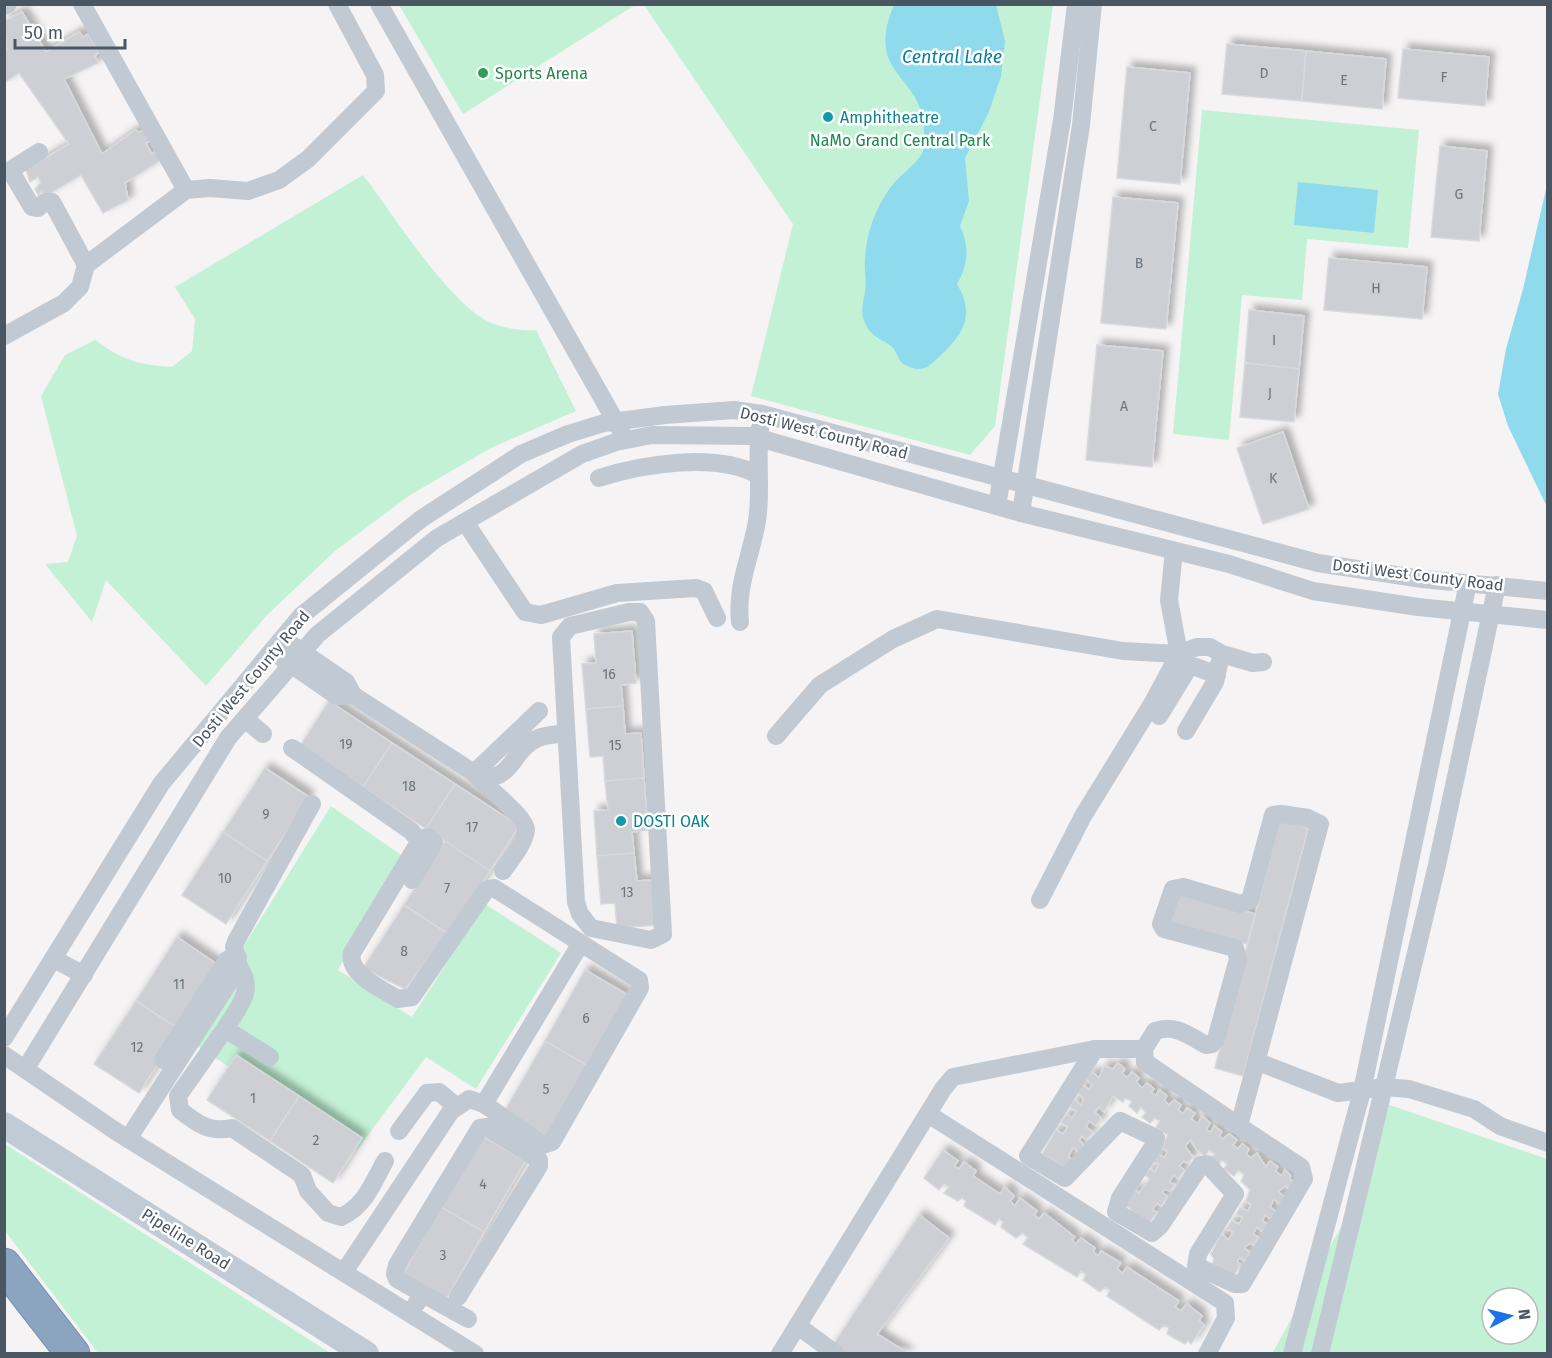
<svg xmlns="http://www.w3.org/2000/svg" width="1552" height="1358" viewBox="0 0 1552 1358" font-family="'Fira Sans',sans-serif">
<defs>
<filter id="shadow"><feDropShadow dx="5.5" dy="-5.5" stdDeviation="3" flood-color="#0004"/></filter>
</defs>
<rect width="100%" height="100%" fill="#f5f3f3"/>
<g fill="#c3f1d5" fill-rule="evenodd">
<polygon points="399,5 635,5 463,114"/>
<polygon points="644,5 1053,5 995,426 970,455 751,396 793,224"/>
<polygon points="1202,110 1419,130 1408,248 1307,239 1302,300 1242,295 1229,440 1173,434"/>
<path d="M 363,175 C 393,214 446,299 487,321 C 501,328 521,331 536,330 L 576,411 L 491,448 L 410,495 L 335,551 L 267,615 L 206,686 L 106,580 L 92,622 L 45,564 L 68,562 L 77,536 L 41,396 L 65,355 L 95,340 C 122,360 139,365 172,367 L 192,351 L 195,319 L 175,287 Z"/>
<polygon points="331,806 401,855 338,970 412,1017 485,904 561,953 476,1089 426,1057 357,1150 186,1039"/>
<path d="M 1381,1102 L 1547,1159 L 1547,1353 L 1272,1354 L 1350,1210 ZM 1492,1298 L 1528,1298 L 1528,1334 L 1492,1334 Z"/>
<polygon points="5,1144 330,1353 98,1353 5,1231"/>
</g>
<g fill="#90daee">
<path d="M 894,5 L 996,5 L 1005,41 L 1001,76 L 989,112 L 965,158 L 969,201 L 960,226 C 970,247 968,265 957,284 C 974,313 966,331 943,353 C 929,366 924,375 903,364 C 898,359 896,350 891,346 C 880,338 871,337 865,323 C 860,312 863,303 865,292 C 867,282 864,270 865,260 C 866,234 875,209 890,188 C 898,177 917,163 921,155 C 925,150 924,139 924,133 C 925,73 863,78 894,5 Z"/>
<polygon points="1298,182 1378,190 1374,233 1294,225"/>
<polygon points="1547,185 1547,507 1508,426 1498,394 1506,349 1523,289"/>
</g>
<g fill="#cdcfd5" stroke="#d7d9de" stroke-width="1.5" filter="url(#shadow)">
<polygon points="22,12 46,52 79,32 83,37 88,34 99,52 95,56 98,63 64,79 102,154 136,130 138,133 145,129 151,141 146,143 152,154 157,150 161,160 125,183 128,200 103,213 81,175 44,197 42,191 38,195 35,189 41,183 38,177 30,182 26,170 69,144 19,73 4,83 4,51 7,50 4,21"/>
<polygon points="1227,44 1306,51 1302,101 1222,94"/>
<polygon points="1403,49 1489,57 1485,106 1398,98"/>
<polygon points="1306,51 1386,59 1382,109 1302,101"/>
<polygon points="1127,67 1190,73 1180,184 1117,178"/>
<polygon points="1440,146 1487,151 1479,241 1431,237"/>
<polygon points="1113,197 1178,203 1166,329 1101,323"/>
<polygon points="1329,258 1427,267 1422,319 1324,310"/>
<polygon points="1249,310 1304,316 1299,369 1245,363"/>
<polygon points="1097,345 1163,351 1152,467 1086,460"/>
<polygon points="1245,363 1299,369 1294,422 1240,417"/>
<polygon points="1283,432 1309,509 1263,524 1237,448"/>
<polygon points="632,631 636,683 621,685 623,706 586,709 582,664 596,663 594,634"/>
<polygon points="329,701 392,743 363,787 300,746"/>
<polygon points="623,706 625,734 641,733 644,778 605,781 603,756 590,757 586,709"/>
<polygon points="392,743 455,784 426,829 363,787"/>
<polygon points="265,768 309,797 267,861 223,832"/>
<polygon points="644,778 648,830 632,832 634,853 597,856 594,811 608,810 605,781"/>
<polygon points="455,784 519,826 490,871 426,829"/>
<polygon points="1280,821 1308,828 1243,1076 1215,1068"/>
<polygon points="223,832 267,861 226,924 182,895"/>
<polygon points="445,841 490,871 448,934 404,905"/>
<polygon points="634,853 637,881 652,880 656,925 617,928 615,903 601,904 597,856"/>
<polygon points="1173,892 1255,914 1247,944 1165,922"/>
<polygon points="404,905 448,934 405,989 363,968"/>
<polygon points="177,937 221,967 180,1030 136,1001"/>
<polygon points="585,970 628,995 588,1066 545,1041"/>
<polygon points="136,1001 180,1030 139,1093 94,1064"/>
<polygon points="545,1041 588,1066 547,1137 504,1112"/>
<polygon points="236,1055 299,1096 270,1141 207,1100"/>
<polygon points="1118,1063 1125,1069 1122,1073 1127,1078 1132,1072 1139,1078 1136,1082 1142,1088 1147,1083 1154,1089 1151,1092 1156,1096 1159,1090 1167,1096 1164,1100 1169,1105 1174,1100 1181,1105 1178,1110 1183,1114 1187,1108 1195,1113 1191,1119 1198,1124 1202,1116 1210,1123 1206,1130 1211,1132 1214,1126 1222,1132 1219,1136 1223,1139 1229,1134 1237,1140 1233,1145 1238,1149 1242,1144 1249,1149 1246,1154 1251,1158 1257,1153 1266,1167 1270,1161 1278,1167 1275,1171 1282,1176 1285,1170 1291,1176 1289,1178 1293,1183 1289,1189 1286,1185 1278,1192 1284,1197 1279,1204 1274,1199 1270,1207 1275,1211 1271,1219 1265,1215 1262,1221 1267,1224 1263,1232 1257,1227 1253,1234 1258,1237 1254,1245 1250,1243 1244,1248 1250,1252 1245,1261 1240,1258 1237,1261 1240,1264 1234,1276 1212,1264 1214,1259 1211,1254 1221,1234 1229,1240 1233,1231 1226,1229 1232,1221 1239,1224 1243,1217 1236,1215 1240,1208 1248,1211 1251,1204 1246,1201 1250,1190 1241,1181 1244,1175 1238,1170 1234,1176 1224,1169 1227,1164 1222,1160 1218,1165 1210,1159 1215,1154 1209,1150 1205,1156 1197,1150 1191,1140 1185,1146 1193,1157 1188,1163 1184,1161 1179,1166 1184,1170 1178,1179 1174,1175 1169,1182 1175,1185 1170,1191 1164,1189 1162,1193 1167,1196 1161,1206 1157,1203 1152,1210 1157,1212 1149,1223 1129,1212 1131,1209 1125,1205 1134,1189 1139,1193 1150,1179 1145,1175 1150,1169 1155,1172 1159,1164 1152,1161 1158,1153 1164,1158 1168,1152 1162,1147 1168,1135 1156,1127 1160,1121 1155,1118 1150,1123 1142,1117 1146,1113 1141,1107 1137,1113 1129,1106 1132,1101 1125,1098 1123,1102 1113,1096 1104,1112 1099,1107 1095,1112 1101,1118 1096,1126 1089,1121 1086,1127 1093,1132 1086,1140 1082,1136 1079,1140 1084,1146 1079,1152 1073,1147 1068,1157 1073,1160 1067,1169 1042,1154 1056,1130 1063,1134 1068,1127 1061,1122 1066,1114 1072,1118 1077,1111 1070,1107 1074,1100 1081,1105 1084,1099 1077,1092 1083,1085 1089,1090 1092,1085 1086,1079 1092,1072 1099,1078 1104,1066 1113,1069"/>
<polygon points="299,1096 362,1138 333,1183 270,1141"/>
<polygon points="482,1136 525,1161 484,1232 441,1207"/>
<polygon points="943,1150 958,1161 954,1166 959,1169 964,1162 976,1171 973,1176 1000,1194 1005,1187 1014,1196 1010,1201 1015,1206 1020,1198 1037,1211 1034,1215 1039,1219 1044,1213 1075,1237 1072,1240 1076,1244 1081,1238 1095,1248 1093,1252 1098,1256 1101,1251 1121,1263 1117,1268 1122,1274 1127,1267 1179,1301 1175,1307 1181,1311 1187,1304 1202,1316 1199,1320 1204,1325 1191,1344 1188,1340 1185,1344 1167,1334 1169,1328 1164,1325 1159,1330 1107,1296 1110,1290 1105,1287 1100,1292 1083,1280 1086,1275 1081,1271 1077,1277 1023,1244 1028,1238 1023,1233 1016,1238 1001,1227 1003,1222 999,1219 995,1225 964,1206 966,1201 962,1198 958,1201 944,1193 949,1187 944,1184 939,1190 924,1178"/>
<polygon points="441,1207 484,1232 444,1303 401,1278"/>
<polygon points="919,1215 949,1238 877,1334 909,1354 840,1354 831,1348"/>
</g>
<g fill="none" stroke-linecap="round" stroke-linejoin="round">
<g stroke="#7690ad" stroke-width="35">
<polyline id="highway" points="4,1265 73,1354"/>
</g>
<g stroke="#c1cad2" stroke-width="18">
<polyline points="82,4 186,190"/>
<polyline points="379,4 621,431"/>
<polyline points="4,6 8,4"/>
<polyline points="39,152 12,169 13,175 32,207 38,208 45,202 52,202 86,265"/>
<polyline points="4,336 64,303 80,287 86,265 186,190 210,188 248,191 279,180 308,159 376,91 375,75 337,4"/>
<path d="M 599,478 C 643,464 716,452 758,475"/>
<polyline points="997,506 1062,120 1076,4"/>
<polyline points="1021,513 1081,125 1093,4"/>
<polyline points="465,522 525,612 541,615 617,593 696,588 704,591 717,618"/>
<polygon points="629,612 640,612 646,621 663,934 651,940 591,928 580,914 576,902 561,637 570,626"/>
<path d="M 740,622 C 736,586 751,556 757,521 C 762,490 756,459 760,428"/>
<path d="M 292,645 L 346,682 L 353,695 L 474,773 C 512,788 510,751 536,739 C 543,735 556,735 564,733"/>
<polyline points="282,658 337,696 353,695"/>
<polyline points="1159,716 1189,667 1196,667 1217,675"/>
<polyline points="245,719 263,734"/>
<polyline points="1186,731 1215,682 1219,664"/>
<polyline points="776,736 820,685 893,639 937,619 1123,651 1179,654 1197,647 1210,647 1222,654 1253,663 1263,662"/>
<path d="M 292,748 L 411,831 L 418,839 L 418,844 L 352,953 C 347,974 383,990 398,999 L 412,997 L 486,890 L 494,888 L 639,980 L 640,988 L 552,1142 L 543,1145 L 484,1104 L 581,943"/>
<path d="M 474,773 C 484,786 527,817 526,830 C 524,845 511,859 503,871"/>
<polyline points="474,773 539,711"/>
<path d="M 1281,814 L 1308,818 L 1320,824 L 1239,1126 L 1145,1062 L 1144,1049 L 1155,1031 C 1175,1024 1188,1035 1206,1045 L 1212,1044 L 1216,1039 L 1238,959 L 1235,948 L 1164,929 L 1161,924 L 1173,889 L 1183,887 L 1241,904 L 1250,900 L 1273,815 Z"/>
<polyline points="412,880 434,843 428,837 418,839"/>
<polyline points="1040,900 1083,816 1152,704 1179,654 1169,600 1174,551"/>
<polyline points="54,959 84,975"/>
<path d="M 239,967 C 256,991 238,1007 225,1029 L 270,1057"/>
<path d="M 225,1029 L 178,1096 L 180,1110 C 198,1124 209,1133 232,1128 L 302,1175 L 308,1191 L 328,1213 L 341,1217 C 365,1206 373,1183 385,1161"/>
<polyline points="4,1038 161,784 301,616 421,519 521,454 568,434 604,423 665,415 734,410 762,414 1318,563 1422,579 1548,591"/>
<polyline points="1095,1049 1028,1156 1065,1178 1120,1121 1156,1138 1154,1145 1120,1198 1116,1212 1152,1233 1160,1226 1201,1165 1207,1164 1235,1194 1198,1254 1196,1266 1235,1284 1242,1284 1304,1179 1301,1167 1239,1126"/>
<polyline points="4,1055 117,1132 475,1354"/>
<polyline points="163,1060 227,960 238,957"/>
<polyline points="1258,1062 1338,1093 1385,1087 1409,1089 1474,1109 1500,1126 1548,1143"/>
<polyline points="26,1068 228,738 317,635 437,538 582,454 616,442 652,435 752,436 1021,513 1229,564 1313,591 1418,607 1548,620"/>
<polyline points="928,1114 1225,1303 1226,1318 1207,1354"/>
<polyline points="399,1131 427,1093 439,1092 457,1107"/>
<polyline points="128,1139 239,967 234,947 236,941 312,804"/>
<polyline points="344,1272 451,1111 469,1099 484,1104"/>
<polyline points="423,1294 397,1279 395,1274 397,1265 480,1128 487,1127 539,1160 539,1166 458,1297"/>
<polyline points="416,1304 423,1294 468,1319"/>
<polyline points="798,1326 836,1354"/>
<polyline points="780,1354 943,1089 953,1077 1095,1049 1144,1049"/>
<polyline points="1292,1354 1362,1091 1468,583"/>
<polyline points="1320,1354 1437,865 1497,585"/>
</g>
<polyline stroke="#c1cbd6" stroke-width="26" points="4,1125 366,1354"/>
<use href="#highway" stroke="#8ba5c1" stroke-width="33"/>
</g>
<circle fill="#2e9e5b" stroke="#fff" stroke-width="2" cx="483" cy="73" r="6"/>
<g fill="#0f9aa8" stroke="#fff" stroke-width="2">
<circle cx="828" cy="117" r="6"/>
<circle cx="621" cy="821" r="6"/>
</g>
<g text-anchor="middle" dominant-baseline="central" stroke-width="5" stroke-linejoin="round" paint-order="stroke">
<g font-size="14" fill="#6b747e">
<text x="1264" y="73">D</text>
<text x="1444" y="77">F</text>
<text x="1344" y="80">E</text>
<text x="1153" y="126">C</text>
<text x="1459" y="194">G</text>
<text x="1139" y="263">B</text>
<text x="1376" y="288">H</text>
<text x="1274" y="340">I</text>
<text x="1270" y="393">J</text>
<text x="1124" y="406">A</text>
<text x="1273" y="478">K</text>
<text x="609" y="674">16</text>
<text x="346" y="744">19</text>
<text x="615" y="745">15</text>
<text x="409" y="786">18</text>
<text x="266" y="814">9</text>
<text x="472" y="827">17</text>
<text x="225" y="878">10</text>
<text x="447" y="888">7</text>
<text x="627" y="892">13</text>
<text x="404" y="951">8</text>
<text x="179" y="984">11</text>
<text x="586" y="1018">6</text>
<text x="137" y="1047">12</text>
<text x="546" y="1089">5</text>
<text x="253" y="1098">1</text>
<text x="316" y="1140">2</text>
<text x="483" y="1184">4</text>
<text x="443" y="1255">3</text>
</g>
<g font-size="16" fill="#27864d" stroke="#fff" text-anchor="start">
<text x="495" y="73">Sports Arena</text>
</g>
<g font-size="16" fill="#0d838f" stroke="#fff" text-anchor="start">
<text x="840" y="117">Amphitheatre</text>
<text x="633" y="821">DOSTI OAK</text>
</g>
<g font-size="16" fill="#17864f" stroke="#fff">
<text x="900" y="140">NaMo Grand Central Park</text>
</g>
<g font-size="16" fill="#4a5661" stroke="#fff">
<text transform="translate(824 433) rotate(14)">Dosti West County Road</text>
<text transform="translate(1418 575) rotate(7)">Dosti West County Road</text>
<text transform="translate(251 679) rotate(-50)">Dosti West County Road</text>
<text transform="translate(186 1239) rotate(32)">Pipeline Road</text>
</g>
<g font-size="18" font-style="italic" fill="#0c7c9b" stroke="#fff">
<text x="952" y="57">Central Lake</text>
</g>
</g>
<rect width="1552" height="1358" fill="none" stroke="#4a5661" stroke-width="12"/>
<g transform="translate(1510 1316) rotate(83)"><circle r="28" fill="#ffffff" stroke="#b7bbc0" stroke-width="1.5"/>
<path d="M0-4.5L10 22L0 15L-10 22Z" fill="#1a73e8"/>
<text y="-9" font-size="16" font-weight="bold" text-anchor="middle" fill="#4a5661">N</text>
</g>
<path d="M15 39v9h110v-9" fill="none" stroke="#4a5661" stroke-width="3"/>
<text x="24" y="39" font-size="18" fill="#4a5661" stroke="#ffffff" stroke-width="4.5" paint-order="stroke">50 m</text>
</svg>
